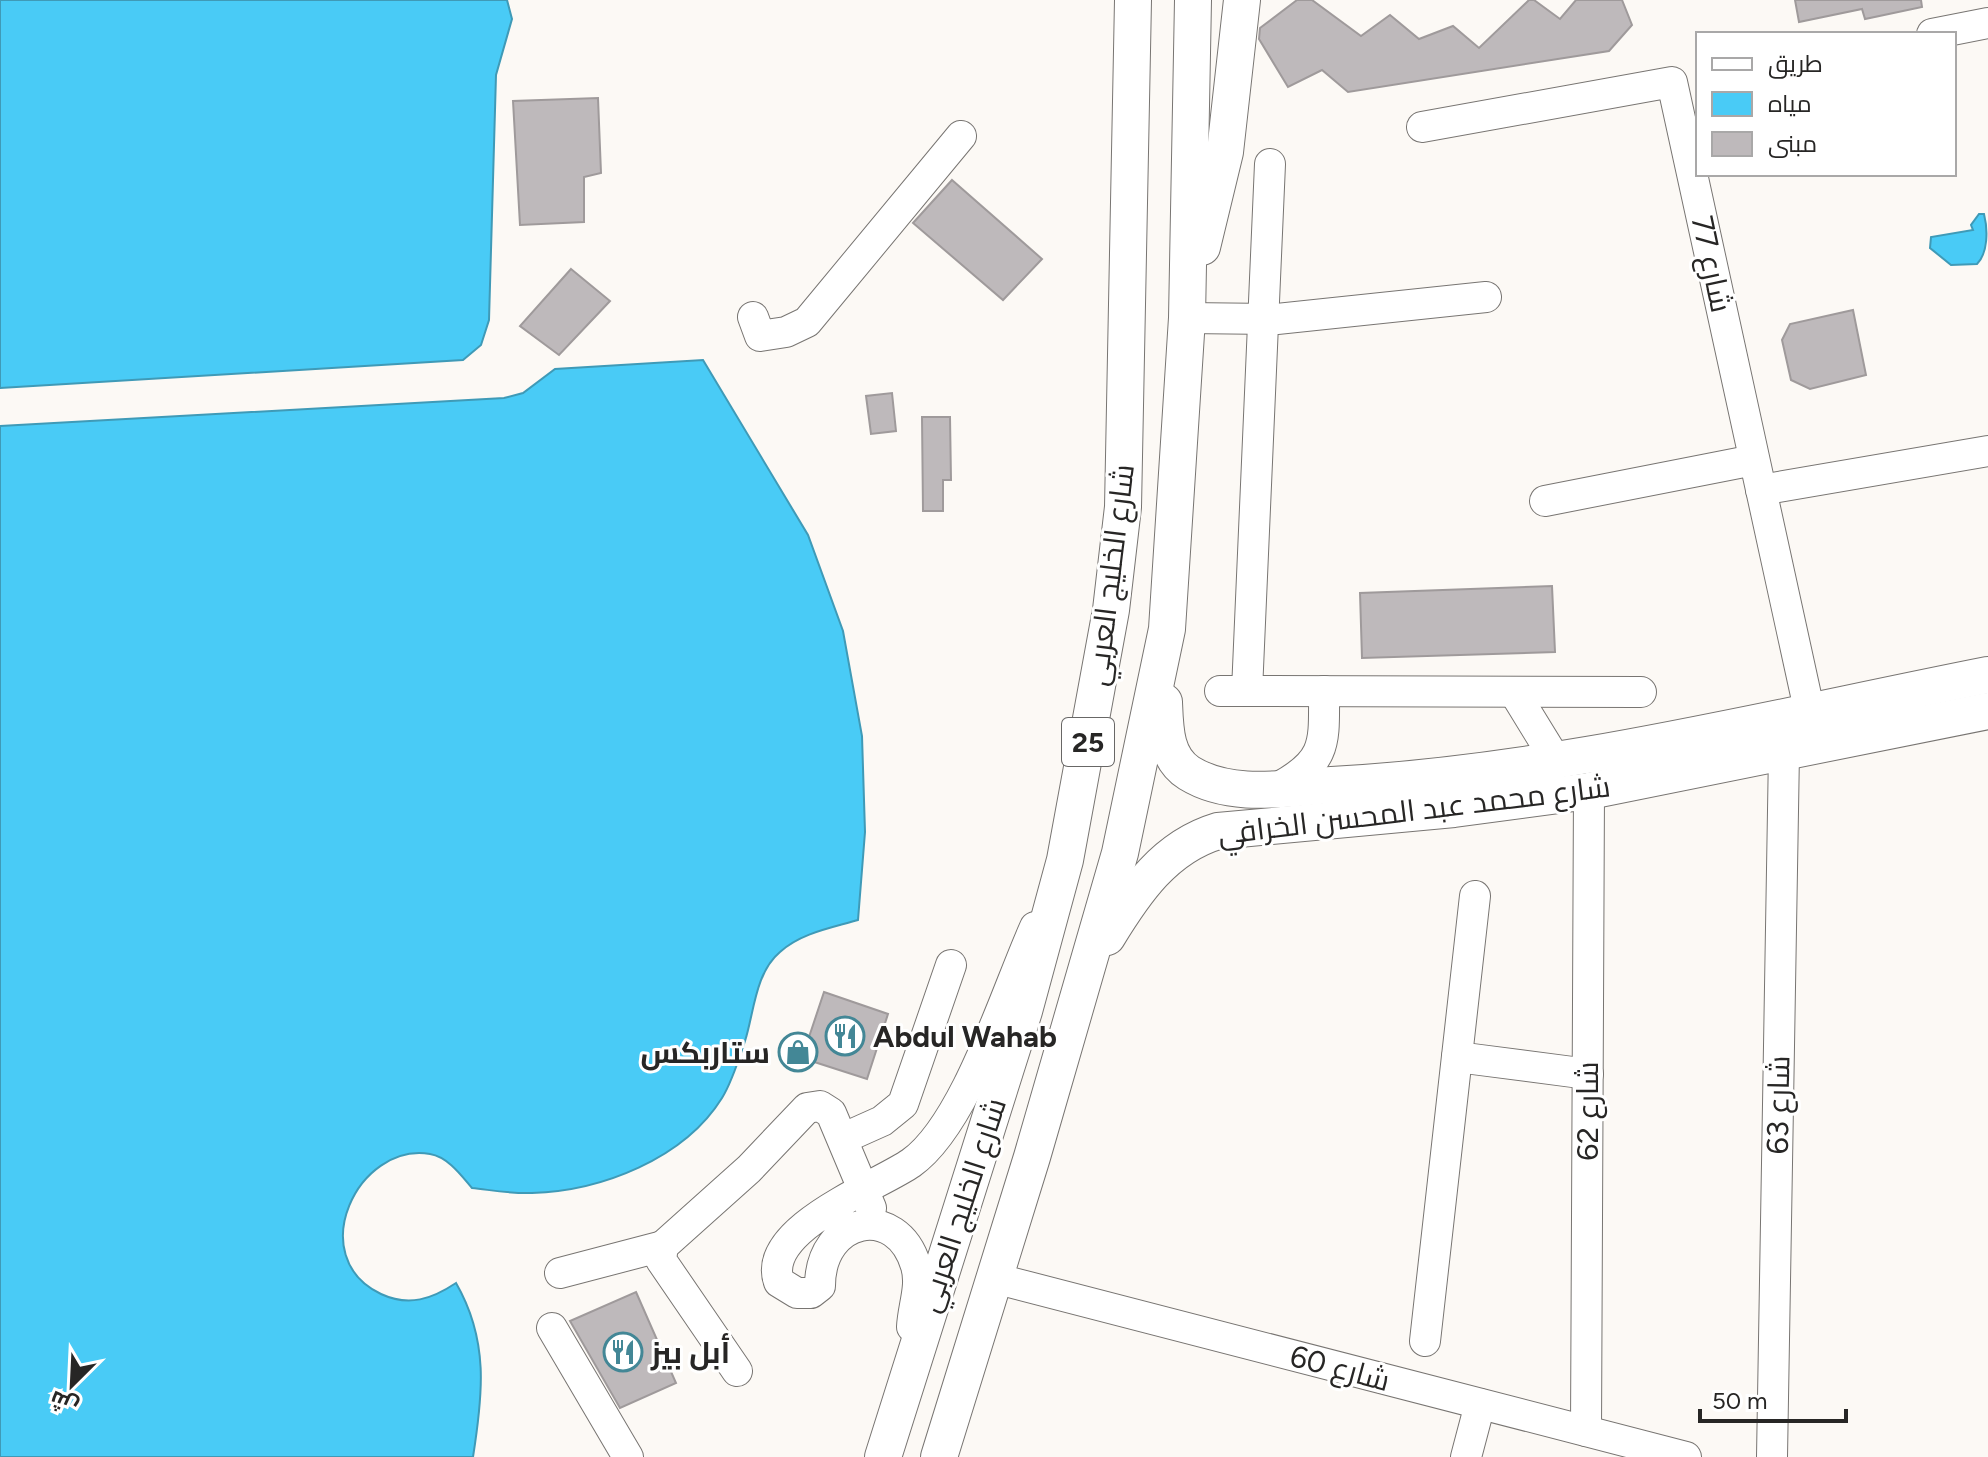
<svg xmlns="http://www.w3.org/2000/svg" width="1988" height="1457" viewBox="0 0 1988 1457" font-family="Figtree,Cairo,sans-serif">
<rect width="100%" height="100%" fill="#fcf9f5"/>
<g fill="#49cbf6" stroke="#3f9ab7" stroke-width="2">
<polygon points="0,0 507,0 512,19 496,75 489,320 481,345 463,360 0,388"/>
<path d="M 1979,214 L 1984,214 C 1988,230 1988,253 1977,264 L 1951,265 L 1930,248 L 1931,237 L 1973,230 L 1971,225 Z"/>
<path d="M 703,360 L 808,535 L 843,631 L 862,736 L 865,832 L 858,920 C 831,928 801,933 780,952 C 755,973 754,1013 745,1041 C 739,1059 732,1082 722,1098 C 684,1159 601,1191 532,1193 C 512,1194 491,1190 472,1188 C 461,1175 448,1157 430,1154 C 358,1142 303,1257 381,1294 C 409,1307 432,1299 456,1283 C 489,1340 483,1394 473,1457 L 0,1457 L 0,426 L 504,398 L 523,393 L 555,369 Z"/>
</g>
<g fill="#beb9bb" stroke="#9f9a9b" stroke-width="2">
<polygon points="1297,0 1312,0 1361,36 1390,15 1419,39 1453,26 1479,48 1529,0 1534,0 1560,19 1576,0 1622,0 1632,25 1609,51 1348,92 1322,70 1288,87 1259,39 1260,28"/>
<polygon points="1795,0 1921,0 1922,7 1865,19 1862,9 1799,22"/>
<polygon points="598,98 601,173 584,177 584,222 520,225 513,101"/>
<polygon points="952,180 1042,259 1003,300 913,223"/>
<polygon points="571,269 610,301 559,355 520,326"/>
<polygon points="1853,310 1866,375 1810,389 1791,380 1782,340 1790,324"/>
<polygon points="892,393 896,431 871,434 866,396"/>
<polygon points="922,417 950,417 951,480 943,480 943,511 923,511"/>
<polygon points="1552,586 1555,652 1362,658 1360,593"/>
<polygon points="824,992 888,1014 867,1079 802,1058"/>
<polygon points="636,1292 676,1383 620,1408 570,1321"/>
</g>
<g fill="none" stroke-linecap="round" stroke-linejoin="round">
<g stroke="#787572" stroke-width="32">
<g id="minor">
<polyline points="1932,34 1988,23"/>
<polyline points="1422,127 1672,82 1814,732"/>
<polyline points="753,317 760,336 786,332 807,322 961,136"/>
<polyline points="1187,318 1277,319 1486,297"/>
<polyline points="1761,490 1988,451"/>
<polyline points="1545,501 1754,460"/>
<polyline points="1220,691 1641,692"/>
<polyline points="1247,691 1270,164"/>
<polyline points="1514,692 1557,762"/>
<path d="M 1277,788 C 1328,761 1324,743 1324,691"/>
<polyline points="1457,1057 1588,1074"/>
<polyline points="844,1138 882,1121 903,1104 951,965"/>
<polyline points="560,1273 663,1246"/>
<polyline points="994,1278 1686,1457"/>
<path d="M 912,1327 C 913,1306 922,1286 916,1266 C 897,1201 820,1217 820,1286 L 811,1293 L 797,1293 L 779,1282 C 760,1229 878,1186 911,1163 C 966,1124 1006,991 1035,927"/>
<polyline points="552,1328 628,1457"/>
<polyline points="1425,1341 1475,896"/>
<polyline points="737,1371 661,1260 663,1246 749,1169 807,1108 820,1106 831,1113 871,1208"/>
<polyline points="1586,1431 1589,791"/>
<polyline points="1466,1457 1480,1404"/>
<polyline points="1772,1457 1784,752"/>
</g>
</g>
<g stroke="#787572" stroke-width="38">
<g id="major">
<polyline points="1202,247 1225,152 1242,0"/>
<path d="M 1164,702 C 1165,728 1165,758 1189,773 C 1231,799 1286,788 1332,785 C 1554,773 1770,718 1988,675"/>
<path d="M 1107,937 C 1135,891 1165,847 1218,831 L 1454,809 L 1589,791 L 1988,711"/>
<polyline points="883,1457 1024,1011 1065,860 1111,610 1123,507 1133,0"/>
<polyline points="939,1457 1032,1157 1120,853 1167,629 1187,318 1193,0"/>
</g>
</g>
<use href="#minor" stroke="#fff" stroke-width="30"/>
<use href="#major" stroke="#fff" stroke-width="36"/>
</g>
<defs>
<g id="restaurant-ring" transform="scale(2)"><circle r="9.5" fill="#fff" stroke="#438796" stroke-width="1.5"/><path d="M-5-6h1v4h1v-4h1v4h1v-4h1v5L-1.5 .5V6h-2V.5L-5-1ZM5-6V6H3V1.5H1.5Q1.5-4 5-6Z" fill="#438796"/></g>
<g id="shop-ring" transform="scale(2)"><circle r="9.5" fill="#fff" stroke="#438796" stroke-width="1.5"/><path d="M-5-2.5h2.3a2.7 3.5 0 0 1 5.4 0H5L5.5 6h-11ZM-1.5-2.5h3a1.5 2.3 0 0 0-3 0Z" fill="#438796"/></g>
</defs>
<g fill-rule="evenodd">
<use href="#restaurant-ring" x="845" y="1036"/>
<use href="#shop-ring" x="798" y="1052"/>
<use href="#restaurant-ring" x="623" y="1352"/>
</g>
<g text-anchor="middle" dominant-baseline="central" stroke-width="6" stroke-linejoin="round" paint-order="stroke">
<rect fill="#fff" stroke="#686766" stroke-width="2" x="1062" y="718" width="52" height="48" rx="6"/>
<g font-size="28" font-weight="bold" fill="#272625">
<text x="1088" y="742">25</text>
</g>
<g font-size="30" fill="#272625" stroke="#fff">
<text transform="translate(1712 264) rotate(78)">شارع 77</text>
<text transform="translate(1110 575) rotate(-83)">شارع الخليج العربي</text>
<text transform="translate(1414 810) rotate(-7)">شارع محمد عبد المحسن الخرافي</text>
<text transform="translate(1778 1105) rotate(-89)">شارع 63</text>
<text transform="translate(1587 1111) rotate(-90)">شارع 62</text>
<text transform="translate(962 1205) rotate(-72)">شارع الخليج العربي</text>
<text transform="translate(1340 1368) rotate(15)">شارع 60</text>
</g>
<g font-size="30" font-weight="bold" fill="#272625" stroke="#fff" text-anchor="start">
<text x="873" y="1036">Abdul Wahab</text>
<text x="770" y="1052" text-anchor="end">ستاربكس</text>
<text x="651" y="1352">أبل بيز</text>
</g>
</g>
<rect x="1696" y="32" width="260" height="144" fill="#ffffff" stroke="#a9a8a8" stroke-width="2"/>
<rect x="1712" y="58" width="40" height="12" fill="#ffffff" stroke="#a9a8a8" stroke-width="2"/>
<text x="1768" y="72" font-size="24" fill="#272625">طريق</text>
<rect x="1712" y="92" width="40" height="24" fill="#49cbf6" stroke="#a9a8a8" stroke-width="2"/>
<text x="1768" y="112" font-size="24" fill="#272625">مياه</text>
<rect x="1712" y="132" width="40" height="24" fill="#beb9bb" stroke="#a9a8a8" stroke-width="2"/>
<text x="1768" y="152" font-size="24" fill="#272625">مبنى</text>
<g transform="translate(72 1385) rotate(204)" stroke="#ffffff" stroke-width="6" paint-order="stroke">
<path d="M0-6L14 30L0 20L-14 30Z" fill="#272625"/>
<text y="-12" font-size="22" font-weight="bold" text-anchor="middle" fill="#272625">ش</text>
</g>
<path d="M1700 1409v12h146v-12" fill="none" stroke="#272625" stroke-width="4"/>
<text x="1712" y="1409" font-size="24" fill="#272625" stroke="#ffffff" stroke-width="6" paint-order="stroke">50 m</text>
</svg>
